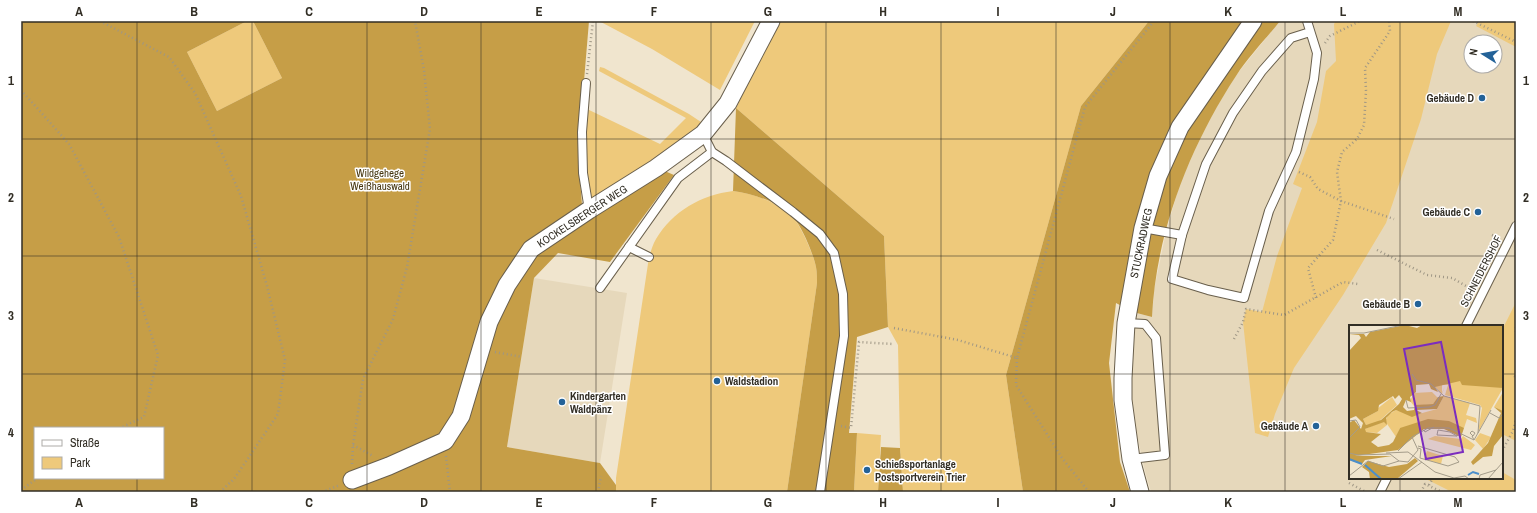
<svg xmlns="http://www.w3.org/2000/svg" width="1537" height="513" viewBox="0 0 1537 513" font-family="'Archivo Narrow',sans-serif">
<rect width="100%" height="100%" fill="#f0e5ce"/>
<g fill="#e6d8bb" fill-rule="evenodd">
<path d="M 1280,21 L 1516,21 L 1516,492 L 1151,492 L 1145,471 L 1129,399 L 1133,312 L 1152,317 L 1154,290 L 1166,232 L 1180,183 L 1209,119 L 1237,74 ZM 1471,42 L 1495,42 L 1495,66 L 1471,66 ZM 1350,326 L 1502,326 L 1502,478 L 1350,478 Z"/>
<polygon points="534,278 627,293 600,463 507,447"/>
</g>
<g fill="#eec97b">
<polygon points="247,21 253,21 282,78 217,111 187,52"/>
<polygon points="599,21 755,21 720,90 652,49"/>
<polygon points="778,21 1149,21 1081,106 1006,375 1023,492 903,492 900,448 898,345 888,327 884,236 736,108"/>
<polygon points="1336,21 1451,21 1437,54 1421,119 1386,223 1343,295 1294,368 1275,414 1268,437 1255,433 1243,322 1246,309 1262,312 1277,256 1302,188 1293,184 1317,122 1326,71 1336,61 1334,24"/>
<polygon points="1479,21 1516,21 1516,47 1476,26"/>
<polygon points="600,67 604,68 689,114 704,124 659,160 591,199 588,175 586,140 587,109 660,144 686,118 599,71"/>
<path d="M 733,191 C 755,194 778,202 794,219 C 801,226 814,256 816,267 C 817,272 817,277 817,283 L 787,492 L 616,492 L 616,478 L 649,257 C 651,251 653,244 656,239 C 673,211 701,195 733,191 Z"/>
<polygon points="1516,302 1516,441 1502,434 1502,330"/>
<polygon points="857,433 881,435 878,492 854,492"/>
<polygon points="1502,472 1516,480 1516,492 1452,492 1426,479 1502,478"/>
</g>
<g fill="#c69e47" fill-rule="evenodd">
<path d="M 21,21 L 247,21 L 187,52 L 217,111 L 282,78 L 253,21 L 589,21 L 578,153 L 582,205 L 588,215 L 660,169 L 674,175 L 610,262 L 558,253 L 534,278 L 507,447 L 600,463 L 616,485 L 616,492 L 21,492 ZM 35,428 L 163,428 L 163,478 L 35,478 Z"/>
<path d="M 1149,21 L 1280,21 C 1266,39 1249,56 1236,76 C 1190,146 1156,232 1152,317 L 1133,312 L 1116,303 L 1109,363 L 1120,462 L 1130,492 L 1023,492 L 1006,375 L 1081,106 Z"/>
<path d="M 736,108 L 884,236 L 888,327 L 857,337 L 849,433 L 857,433 L 854,492 L 787,492 L 817,283 C 817,278 817,272 816,267 C 814,256 802,226 794,219 C 779,202 755,194 733,191 Z"/>
<polygon points="881,447 900,448 903,492 878,492"/>
</g>
<g fill="none" stroke-linecap="round" stroke-linejoin="round">
<g stroke="#695f4c" stroke-width="10">
<g id="service">
<polyline points="1307,21 1317,53 1314,79 1296,152 1269,211 1244,298 1208,290 1172,279 1182,235 1206,164 1233,113 1262,71 1291,38 1310,32"/>
<polyline points="586,83 582,132 583,173 589,210"/>
<polyline points="703,134 712,152 726,161 793,212 820,234 834,253 843,294 844,336 820,492"/>
<polyline points="1143,228 1182,235"/>
<polyline points="629,247 649,257"/>
<polyline points="600,288 678,178 712,152"/>
<polyline points="1126,323 1145,324 1156,338 1165,455 1131,459"/>
<polyline points="1466,326 1516,226"/>
<polyline points="1380,492 1387,478"/>
</g>
</g>
<g stroke="#695f4c" stroke-width="19">
<g id="minor">
<polyline points="352,480 389,466 445,441 461,416 489,322 507,285 531,249 589,210 656,168 703,134 728,103 771,21"/>
<polyline points="1140,492 1131,459 1123,400 1123,378 1126,323 1143,228 1158,176 1180,127 1253,21"/>
</g>
</g>
<g stroke="#9e9685" stroke-width="2.5" stroke-dasharray="1 3" stroke-linecap="butt">
<polyline points="100,21 169,57 195,93 241,196 267,286 285,360 278,414 234,479 220,492"/>
<polyline points="1473,21 1516,42"/>
<polyline points="1325,43 1330,36 1360,21"/>
<polyline points="587,74 593,21"/>
<polyline points="21,90 69,144 119,237 158,355 144,417 120,428"/>
<polyline points="1299,172 1310,177 1318,189 1341,201 1394,219"/>
<polyline points="1492,235 1499,238"/>
<polyline points="1377,250 1427,275 1452,278 1473,290"/>
<polyline points="1316,298 1308,268 1333,240 1341,201 1337,172 1342,152 1357,139 1364,125 1366,91 1365,68 1390,31 1389,21"/>
<polyline points="1516,327 1516,334"/>
<polyline points="894,328 958,340 1017,358 1085,107 1154,21"/>
<polyline points="1234,339 1243,322 1246,309 1284,315 1343,282 1358,284"/>
<polyline points="495,352 522,357"/>
<polyline points="1017,358 1016,385 1062,458 1089,492"/>
<polyline points="1514,376 1516,377"/>
<polyline points="841,426 851,428 859,342 893,344"/>
<polyline points="353,445 373,456"/>
<polyline points="1502,451 1513,431 1516,420"/>
<polyline points="446,456 450,492"/>
<polyline points="352,464 353,445 363,379 393,319 407,267 430,129 424,70 415,21"/>
<polyline points="1349,483 1366,492"/>
<polyline points="1429,485 1433,478"/>
<polyline points="21,490 38,478"/>
<polyline points="322,492 340,485"/>
<polyline points="598,492 601,476"/>
<polyline points="1421,492 1425,484 1442,492"/>
</g>
<use href="#service" stroke="#fff" stroke-width="8"/>
<use href="#minor" stroke="#fff" stroke-width="17"/>
</g>
<path fill="none" stroke="#322e25" stroke-width="1" stroke-opacity="0.55" d="M 137,21 L 137,428M 252,21 L 252,492M 367,21 L 367,492M 481,21 L 481,492M 596,21 L 596,492M 711,21 L 711,492M 826,21 L 826,492M 941,21 L 941,492M 1056,21 L 1056,492M 1170,21 L 1170,492M 1285,21 L 1285,492M 1400,21 L 1400,326M 21,139 L 1516,139M 21,256 L 1516,256M 21,374 L 1350,374M 1502,374 L 1516,374M 137,478 L 137,492M 1400,478 L 1400,492"/>
<g fill="#236298" stroke="#fff" stroke-width="1.5">
<circle cx="1482" cy="98" r="4"/>
<circle cx="1478" cy="212" r="4"/>
<circle cx="1418" cy="304" r="4"/>
<circle cx="717" cy="381" r="4"/>
<circle cx="562" cy="402" r="4"/>
<circle cx="1316" cy="426" r="4"/>
<circle cx="867" cy="470" r="4"/>
</g>
<g text-anchor="middle" dominant-baseline="central" stroke-width="3" stroke-linejoin="round" paint-order="stroke">
<g font-size="11" font-weight="bold" fill="#322e25" stroke="#fff" text-anchor="end">
<text x="1474" y="98">Gebäude D</text>
<text x="1470" y="212">Gebäude C</text>
<text x="1410" y="304">Gebäude B</text>
<text x="725" y="381" text-anchor="start">Waldstadion</text>
<text x="570" y="396" text-anchor="start">Kindergarten<tspan x="570" dy="13">Waldpänz</tspan></text>
<text x="1308" y="426">Gebäude A</text>
<text x="875" y="464" text-anchor="start">Schießsportanlage<tspan x="875" dy="13">Postsportverein Trier</tspan></text>
</g>
<g font-size="11" fill="#463610" stroke="#fff">
<text x="380" y="173">Wildgehege<tspan x="380" dy="13">Weißhauswald</tspan></text>
</g>
<g font-size="11" fill="#322e25" stroke="#fff">
<text transform="translate(582 216) rotate(-33)">KOCKELSBERGER WEG</text>
<text transform="translate(1141 243) rotate(-78)">STUCKRADWEG</text>
<text transform="translate(1481 271) rotate(-63)">SCHNEIDERSHOF</text>
</g>
</g>
<g transform="translate(1349 325)">
<rect width="154" height="154" fill="#f0e5ce"/>
<path d="M 91,31 L 94,35 L 90,38 L 154,63 L 129,107 L 133,83 L 131,80 L 96,70 L 99,60 L 93,60 L 93,68 L 96,61 L 93,69 L 71,47 L 90,37 L 87,34 ZM 83,67 L 89,73 L 84,79 L 65,81 L 61,76 L 65,68 ZM 154,67 L 154,86 L 153,87 L 145,82 ZM 95,71 L 121,78 L 117,90 L 127,93 L 128,98 L 118,94 L 115,103 L 51,103 L 47,112 L 36,96 L 39,90 L 47,85 L 66,90 L 88,84 ZM 43,72 L 48,80 L 28,98 L 17,100 L 14,94 L 29,86 L 28,84 ZM 35,96 L 38,100 L 28,108 L 16,107 L 16,104 ZM 131,108 L 142,112 L 134,124 L 126,115 ZM 86,111 L 112,114 L 114,111 L 126,120 L 122,125 L 79,114 ZM 78,126 L 94,131 L 92,139 L 75,134 Z" fill="#eec97b"/>
<path d="M 56,0 L 68,3 L 73,0 L 154,0 L 154,63 L 113,60 L 111,56 L 86,62 L 89,67 L 82,64 L 80,59 L 67,60 L 67,67 L 61,72 L 62,77 L 57,75 L 54,82 L 58,86 L 65,85 L 66,80 L 84,79 L 89,72 L 95,71 L 88,84 L 67,85 L 73,88 L 63,92 L 47,85 L 43,87 L 37,93 L 38,100 L 35,97 L 16,104 L 17,107 L 32,109 L 22,117 L 29,122 L 40,120 L 44,117 L 51,103 L 79,94 L 100,96 L 115,103 L 112,112 L 95,104 L 75,104 L 49,125 L 6,131 L 43,131 L 16,135 L 13,139 L 0,135 L 0,98 L 5,95 L 12,104 L 14,98 L 7,91 L 0,94 L 0,26 L 12,13 L 10,10 L 0,9 L 15,9 L 17,12 L 21,7 ZM 50,70 L 53,74 L 50,79 L 32,95 L 17,100 L 14,94 L 29,86 L 30,80 L 44,71 L 46,74 ZM 145,82 L 154,86 L 154,110 L 145,121 L 143,131 L 134,132 L 124,140 L 122,137 L 139,118 L 152,88 ZM 66,133 L 69,136 L 48,154 L 21,154 L 20,147 L 13,142 L 19,136 L 40,142 L 58,139 Z" fill="#c69e47" fill-rule="evenodd"/>
<path fill="none" stroke="#4b8ecb" stroke-width="2" d="M 0,134 L 13,139M 16,140 L 32,154M 119,150 L 124,147 L 130,149"/>
<path fill="none" stroke="#a49c8a" stroke-width="1" d="M 0,8 L 15,8 L 54,0M 63,49 L 67,55 L 82,59 L 95,71 L 131,81 L 129,108M 57,75 L 59,83 L 80,82 L 86,80 L 92,69M 141,88 L 150,93 L 154,89M 0,96 L 7,95 L 11,102 L 0,113M 75,105 L 76,107 L 85,102M 108,111 L 88,110 L 89,105 L 101,107 L 108,111 L 111,108M 124,111 L 121,108 L 123,106 L 126,108 L 124,111 L 123,111 L 125,115M 69,121 L 106,132 L 110,137 L 99,141 L 71,133 L 72,124 L 69,123M 49,126 L 63,112M 0,128 L 9,130 L 41,129 L 50,136M 37,128 L 59,127 L 86,147 L 105,153 L 116,151 L 120,154M 0,151 L 19,136 L 34,141 L 50,136 L 59,137 L 69,125 L 63,112 L 79,103 L 100,103 L 125,115 L 142,85M 49,154 L 73,137M 130,154 L 131,150 L 147,145M 139,154 L 154,137"/>
<path fill="#7b2cbf" fill-opacity="0.15" stroke="#7b2cbf" stroke-width="2" d="M 92,17 L 114,127 L 77,134 L 55,24 Z"/>
<rect width="154" height="154" fill="none" stroke="#322e25" stroke-width="2"/>
</g>
<rect width="1537" height="513" fill="none" stroke="#ffffff" stroke-width="44"/>
<rect x="34" y="427" width="130" height="52" fill="#ffffff" stroke="#adaba8"/>
<rect x="42" y="440" width="20" height="6" fill="#ffffff" stroke="#adaba8"/>
<text x="70" y="447" font-size="12" fill="#322e25">Straße</text>
<rect x="42" y="457" width="20" height="12" fill="#eec97b" stroke="#adaba8"/>
<text x="70" y="467" font-size="12" fill="#322e25">Park</text>
<g transform="translate(1483 54) rotate(281)"><circle r="19" fill="#ffffff" stroke="#adaba8"/>
<path d="M0-3L7 15L0 10L-7 15Z" fill="#236298"/>
<text y="-6" font-size="11" font-weight="bold" text-anchor="middle" fill="#322e25">N</text>
</g>
<rect x="22" y="22" width="1493" height="469" fill="none" stroke="#322e25" stroke-width="1.5"/>
<g font-size="13" text-anchor="middle" font-weight="bold" fill="#322e25">
<text x="79" y="16">A</text>
<text x="194" y="16">B</text>
<text x="309" y="16">C</text>
<text x="424" y="16">D</text>
<text x="539" y="16">E</text>
<text x="654" y="16">F</text>
<text x="768" y="16">G</text>
<text x="883" y="16">H</text>
<text x="998" y="16">I</text>
<text x="1113" y="16">J</text>
<text x="1228" y="16">K</text>
<text x="1343" y="16">L</text>
<text x="1458" y="16">M</text>
<text x="11" y="85">1</text>
<text x="1526" y="85">1</text>
<text x="11" y="202">2</text>
<text x="1526" y="202">2</text>
<text x="11" y="320">3</text>
<text x="1526" y="320">3</text>
<text x="11" y="437">4</text>
<text x="1526" y="437">4</text>
<text x="79" y="507">A</text>
<text x="194" y="507">B</text>
<text x="309" y="507">C</text>
<text x="424" y="507">D</text>
<text x="539" y="507">E</text>
<text x="654" y="507">F</text>
<text x="768" y="507">G</text>
<text x="883" y="507">H</text>
<text x="998" y="507">I</text>
<text x="1113" y="507">J</text>
<text x="1228" y="507">K</text>
<text x="1343" y="507">L</text>
<text x="1458" y="507">M</text>
</g>
</svg>
